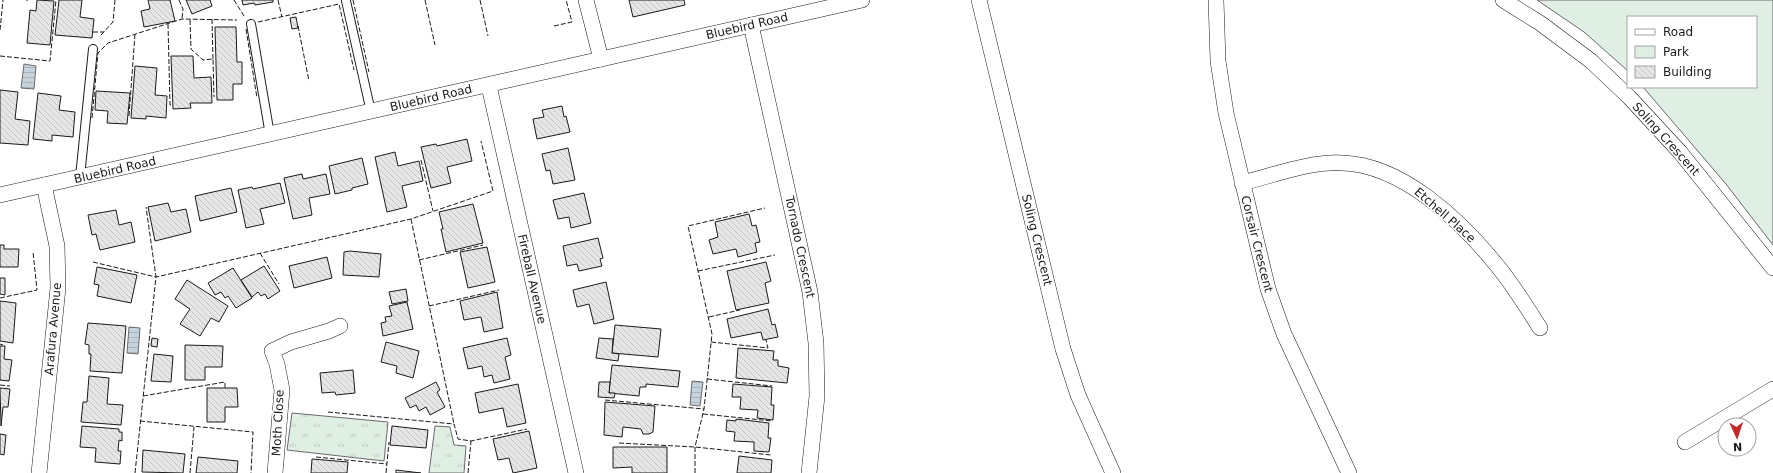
<svg xmlns="http://www.w3.org/2000/svg" width="1773" height="473" viewBox="0 0 1773 473" font-family="'DejaVu Sans',sans-serif">
<defs>
<pattern id="grass-tufts" width="24" height="20" patternUnits="userSpaceOnUse"><rect width="24" height="20" fill="#e0efe3"/><path d="M3 7l-1-3M5 7V3M7 7l1-3M15 17l-1-3M17 17v-4M19 17l1-3" fill="none" stroke="#c0ccc2"/></pattern>
<pattern id="water-rules" width="6" height="5" patternUnits="userSpaceOnUse"><rect width="6" height="5" fill="#c6d2dc"/><path d="M0 2.5h6" fill="none" stroke="#aab4bc"/></pattern>
<pattern id="building-back-hatch" width="6" height="6" patternUnits="userSpaceOnUse"><rect width="6" height="6" fill="#e6e6e6"/><path d="M-1 5l2 2M0 0l6 6M5-1l2 2" fill="none" stroke="#c5c5c5"/></pattern>
</defs>
<rect width="100%" height="100%" fill="#fff"/>
<g fill="url(#grass-tufts)" stroke="#6a6a6a">
<polygon points="292,413 388,422 384,461 287,450"/>
<polygon points="435,426 450,427 454,445 466,446 464,473 429,473"/>
</g>
<polygon fill="#e0efe3" stroke="#6a6a6a" points="1537,0 1773,0 1773,245 1726,184 1643,87 1756,87 1756,17 1628,17 1628,71 1584,32"/>
<g fill="url(#water-rules)" stroke="#6a6a6a">
<polygon points="24,64 36,66 34,89 21,88"/>
<polygon points="129,327 140,328 138,354 127,353"/>
<polygon points="692,381 703,382 700,406 690,405"/>
</g>
<g fill="url(#building-back-hatch)" stroke="#1a1a1a">
<polygon points="37,0 54,1 50,45 27,43 30,10 36,11"/>
<polygon points="59,0 82,0 80,17 94,19 92,38 55,35"/>
<polygon points="148,0 170,0 175,21 144,27 141,11 150,9"/>
<polygon points="186,0 210,0 212,6 192,14"/>
<polygon points="242,0 273,0 273,2 255,5 254,3 243,5"/>
<polygon points="629,0 684,0 685,5 633,17"/>
<polygon points="296,17 298,28 292,29 290,18"/>
<polygon points="215,27 236,27 237,62 242,62 242,84 233,84 233,100 217,100"/>
<polygon points="171,56 193,56 194,78 211,77 212,103 190,103 191,108 173,109"/>
<polygon points="135,66 157,68 155,95 167,96 166,118 146,116 146,119 131,118"/>
<polygon points="0,90 18,92 15,119 30,121 28,145 0,143"/>
<polygon points="96,91 130,93 127,124 107,123 108,111 95,110"/>
<polygon points="38,93 61,96 59,110 75,112 73,137 52,135 52,141 33,139"/>
<polygon points="562,106 564,117 566,116 570,132 537,139 533,119 544,117 542,110"/>
<polygon points="467,139 472,161 447,167 451,183 431,188 421,147 436,144 437,146"/>
<polygon points="568,148 575,180 553,184 550,170 546,171 542,154"/>
<polygon points="395,152 398,166 419,161 423,181 402,186 407,207 387,212 375,157"/>
<polygon points="362,158 368,184 352,188 352,190 335,194 329,166"/>
<polygon points="302,174 303,179 326,174 330,194 309,198 312,215 293,219 284,178"/>
<polygon points="280,183 285,203 260,209 264,224 246,228 238,190 252,187 253,189"/>
<polygon points="231,188 237,212 200,221 195,196"/>
<polygon points="584,193 591,223 571,228 569,217 558,219 553,200"/>
<polygon points="168,203 171,212 186,209 191,232 155,241 148,207"/>
<polygon points="473,204 483,243 446,252 441,229 443,229 439,212"/>
<polygon points="116,210 119,225 131,222 135,242 100,250 96,234 92,235 88,215"/>
<polygon points="749,214 752,226 756,225 760,242 755,243 757,252 738,257 736,249 713,254 709,240 718,237 715,222"/>
<polygon points="598,238 603,258 600,259 602,266 579,271 577,264 567,266 563,246"/>
<polygon points="0,245 4,245 4,249 19,249 18,267 0,267"/>
<polygon points="487,247 495,282 468,288 460,252"/>
<polygon points="350,251 381,254 379,277 343,275 344,252"/>
<polygon points="327,257 332,278 294,288 289,266"/>
<polygon points="766,262 771,281 765,283 769,303 736,310 727,271"/>
<polygon points="264,266 280,291 268,299 265,294 261,296 258,292 252,297 241,280"/>
<polygon points="97,267 137,275 131,303 97,296 99,285 94,284"/>
<polygon points="233,268 252,298 236,308 228,296 225,298 221,292 215,295 208,283"/>
<polygon points="0,278 5,278 5,295 0,294"/>
<polygon points="187,280 228,306 219,322 211,318 200,336 180,324 190,309 175,299"/>
<polygon points="606,282 614,319 594,324 589,304 577,307 573,290"/>
<polygon points="406,289 408,301 392,304 389,292"/>
<polygon points="497,292 503,328 484,332 481,317 464,320 460,301"/>
<polygon points="0,301 16,303 13,343 0,341"/>
<polygon points="407,302 413,329 383,336 381,323 386,322 385,317 392,316 389,306"/>
<polygon points="768,309 772,325 775,324 778,337 763,340 761,332 731,338 727,319"/>
<polygon points="88,323 126,326 122,373 90,371 91,354 89,354 89,345 85,344"/>
<polygon points="615,325 661,329 658,357 612,353"/>
<polygon points="152,338 158,339 157,347 151,346"/>
<polygon points="507,338 511,355 505,357 510,379 494,383 492,375 484,377 482,366 468,369 463,348"/>
<polygon points="599,338 613,339 612,353 619,354 618,361 596,358"/>
<polygon points="386,342 419,351 413,378 396,373 397,366 381,362"/>
<polygon points="185,345 223,346 222,367 205,367 205,380 185,380"/>
<polygon points="0,346 5,346 4,359 12,360 9,381 0,380"/>
<polygon points="738,348 774,351 773,360 778,360 778,366 789,368 787,383 736,378"/>
<polygon points="154,354 173,356 171,382 151,381"/>
<polygon points="612,365 680,371 678,387 646,384 646,387 640,387 639,396 609,393"/>
<polygon points="353,370 355,393 336,395 335,392 322,393 320,373"/>
<polygon points="89,376 109,378 107,404 123,405 121,425 81,422 83,402 87,402"/>
<polygon points="436,382 440,390 437,392 445,407 430,415 426,407 419,411 416,405 410,408 405,398"/>
<polygon points="599,382 610,382 609,393 615,393 614,398 598,397"/>
<polygon points="518,384 526,423 507,427 503,408 479,413 475,393"/>
<polygon points="733,384 772,387 771,405 774,405 773,420 757,418 758,410 740,409 741,397 732,397"/>
<polygon points="0,388 10,389 8,407 3,407 1,426"/>
<polygon points="207,388 237,388 238,407 225,407 225,422 207,422"/>
<polygon points="605,402 655,406 653,432 649,434 643,434 641,429 623,427 622,437 604,435"/>
<polygon points="736,419 769,423 768,438 771,438 769,452 754,451 754,442 734,441 735,432 726,431 727,420 736,421"/>
<polygon points="82,426 119,429 119,432 122,432 122,441 119,440 118,451 121,451 120,464 95,462 96,448 80,447"/>
<polygon points="392,426 428,430 426,448 390,445"/>
<polygon points="529,431 537,468 513,473 509,458 498,460 493,439"/>
<polygon points="0,434 6,435 4,455 0,454"/>
<polygon points="613,447 667,447 667,473 632,473 632,467 613,468"/>
<polygon points="143,450 185,454 183,473 142,472"/>
<polygon points="739,456 772,460 771,473 737,473"/>
<polygon points="198,457 238,461 237,473 196,473"/>
<polygon points="312,459 348,462 347,473 311,473"/>
<polygon points="396,470 421,473 396,473"/>
</g>
<g fill="none" stroke-linecap="round" stroke-linejoin="round">
<g stroke="#1a1a1a" stroke-width="10">
<g id="service">
<polyline points="346,1 371,112"/>
<polyline points="251,24 270,135"/>
<polyline points="80,177 93,49"/>
</g>
</g>
<g stroke="#1a1a1a" stroke-width="16">
<g id="minor">
<polyline points="586,0 601,59"/>
<polyline points="979,0 1063,349 1078,395 1113,473"/>
<polyline points="1216,0 1218,61 1226,113 1268,289 1284,334 1349,473"/>
<polyline points="1503,0 1540,23 1591,61 1629,97 1680,152 1773,268"/>
<polyline points="751,25 810,292 816,343 817,396 809,473"/>
<polyline points="489,86 576,473"/>
<path d="M 1242,183 C 1275,175 1310,161 1343,163 C 1402,165 1460,220 1495,263 C 1512,283 1526,306 1540,328"/>
<polyline points="0,195 862,0"/>
<polyline points="1685,442 1773,389"/>
<polyline points="39,473 58,288 57,246 44,185"/>
<polyline points="275,473 282,390 277,364 272,351 291,342 329,331 340,326"/>
</g>
</g>
<use href="#service" stroke="#fff" stroke-width="8"/>
<use href="#minor" stroke="#fff" stroke-width="15"/>
<g stroke="#1a1a1a" stroke-width="1" stroke-dasharray="5 2" stroke-linecap="butt">
<polyline points="26,0 28,0"/>
<polyline points="179,0 183,9 182,19"/>
<polyline points="234,0 244,16"/>
<polyline points="278,0 282,17"/>
<polyline points="353,0 369,72"/>
<polyline points="425,0 435,45"/>
<polyline points="480,0 488,36"/>
<polyline points="212,19 213,59"/>
<polyline points="190,20 191,49 203,60 213,59 214,97"/>
<polyline points="258,22 339,4 354,70"/>
<polyline points="168,24 170,105 172,105"/>
<polyline points="298,26 309,81"/>
<polyline points="554,26 572,22 566,0"/>
<polyline points="246,29 257,98"/>
<polyline points="0,30 3,0"/>
<polyline points="93,32 104,32"/>
<polyline points="101,35 113,22 115,0"/>
<polyline points="0,56 50,61 56,0"/>
<polyline points="129,116 135,34"/>
<polyline points="92,118 98,53 108,43 182,19 237,20"/>
<polyline points="421,160 433,211"/>
<polyline points="411,219 454,424"/>
<polyline points="260,253 279,284"/>
<polyline points="419,260 483,245"/>
<polyline points="93,262 156,277 411,219 493,191 481,141"/>
<polyline points="698,271 775,255"/>
<polyline points="0,298 37,290 33,252"/>
<polyline points="429,306 499,290"/>
<polyline points="709,317 740,310"/>
<polyline points="711,342 768,348 766,340"/>
<polyline points="0,344 3,345"/>
<polyline points="707,379 772,386"/>
<polyline points="0,385 10,386"/>
<polyline points="143,396 225,382 225,388"/>
<polyline points="605,400 704,409"/>
<polyline points="328,412 454,424 458,439 471,441 527,429"/>
<polyline points="703,414 772,421"/>
<polyline points="140,421 253,432 251,473"/>
<polyline points="619,443 695,447 771,455"/>
<polyline points="316,457 387,464"/>
<polyline points="135,473 156,277 146,207"/>
<polyline points="190,473 194,427"/>
<polyline points="386,473 389,442"/>
<polyline points="468,473 471,441"/>
<polyline points="695,473 695,447 704,409 712,334 688,226 765,208"/>
</g>
</g>
<g text-anchor="middle" dominant-baseline="central" stroke-width="3" stroke-linejoin="round" paint-order="stroke">
<g font-size="12" fill="#1a1a1a" stroke="#fff">
<text transform="translate(747 26) rotate(-13)">Bluebird Road</text>
<text transform="translate(431 98) rotate(-13)">Bluebird Road</text>
<text transform="translate(1666 139) rotate(48)">Soling Crescent</text>
<text transform="translate(115 170) rotate(-13)">Bluebird Road</text>
<text transform="translate(1445 215) rotate(41)">Etchell Place</text>
<text transform="translate(1037 240) rotate(76)">Soling Crescent</text>
<text transform="translate(1257 244) rotate(76)">Corsair Crescent</text>
<text transform="translate(800 247) rotate(78)">Tornado Crescent</text>
<text transform="translate(532 279) rotate(77)">Fireball Avenue</text>
<text transform="translate(53 329) rotate(-85)">Arafura Avenue</text>
<text transform="translate(278 423) rotate(-87)">Moth Close</text>
</g>
</g>
<rect x="1627" y="16" width="130" height="72" fill="#ffffff" stroke="#a3a3a3"/>
<rect x="1635" y="29" width="20" height="6" fill="#ffffff" stroke="#a3a3a3"/>
<text x="1663" y="36" font-size="12" fill="#1a1a1a">Road</text>
<rect x="1635" y="46" width="20" height="12" fill="#e0efe3" stroke="#a3a3a3"/>
<text x="1663" y="56" font-size="12" fill="#1a1a1a">Park</text>
<rect x="1635" y="66" width="20" height="12" fill="url(#building-back-hatch)" stroke="#a3a3a3"/>
<text x="1663" y="76" font-size="12" fill="#1a1a1a">Building</text>
<g transform="translate(1737 437) rotate(177)"><circle r="19" fill="#ffffff" stroke="#a3a3a3"/>
<path d="M0-3L7 15L0 10L-7 15Z" fill="#c62828"/>
<text y="-6" font-size="11" font-weight="bold" text-anchor="middle" fill="#1a1a1a">N</text>
</g>
</svg>
